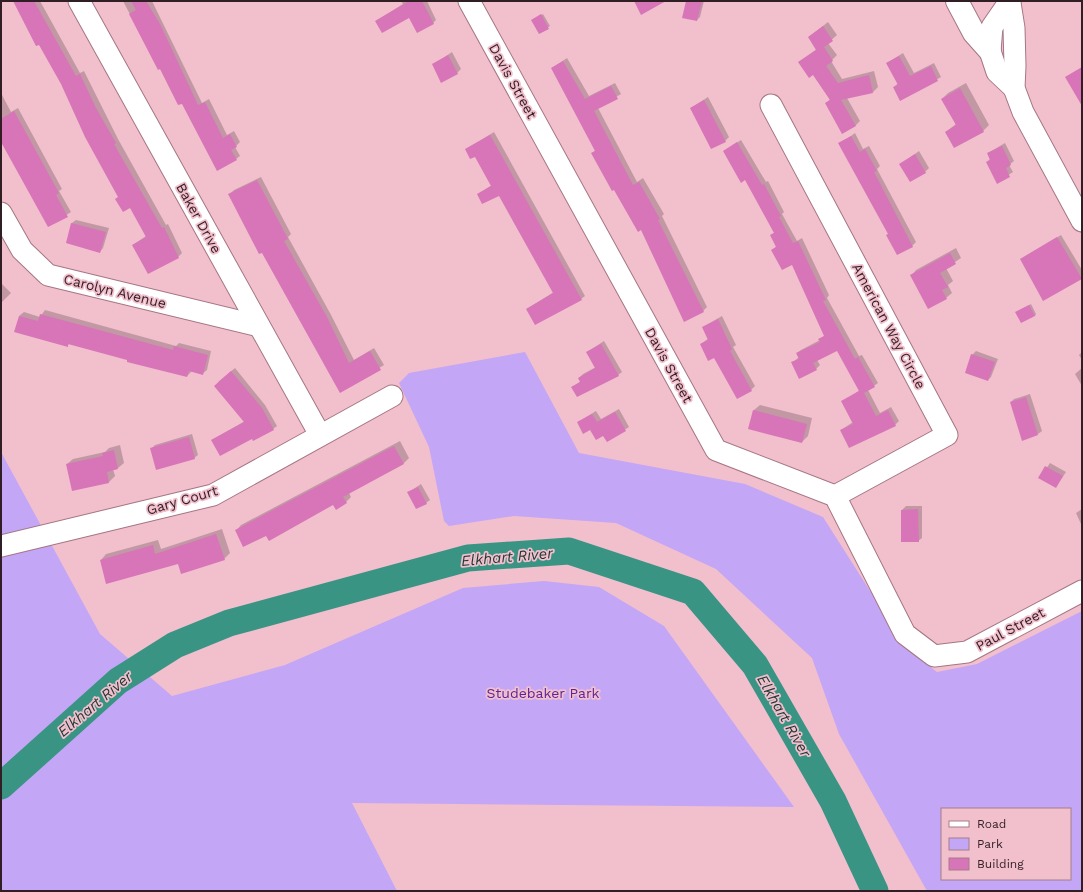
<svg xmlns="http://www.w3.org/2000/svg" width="1083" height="892" viewBox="0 0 1083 892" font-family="'Work Sans',sans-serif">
<rect width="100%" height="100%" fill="#f2bfcd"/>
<g fill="#c3a6f6" fill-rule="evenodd">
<path d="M 525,352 L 579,453 L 745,484 L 823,517 L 907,649 L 937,672 L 977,664 L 1082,611 L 1082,891 L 927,891 L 839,734 L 812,658 L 716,569 L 616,523 L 514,516 L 449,526 L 444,521 L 429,447 L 399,383 L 409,373 ZM 942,809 L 1070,809 L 1070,879 L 942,879 Z"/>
<polygon points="1,452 100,634 172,696 285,665 463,588 544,581 599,587 664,626 794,807 352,803 397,891 1,891"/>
</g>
<g fill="#0003">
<polygon points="14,1 40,1 80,73 84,71 118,139 166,225 168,224 182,253 178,257 133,245 146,236 131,207 119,196 62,84 39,43 36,45"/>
<polygon points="123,1 152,1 202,103 209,99 227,135 234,131 240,142 235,147 240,156 236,159 182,102 161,67 158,68"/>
<polygon points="401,1 427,1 436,20 433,23 410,17 376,21 403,4"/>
<polygon points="687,1 704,1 700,17 697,20"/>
<polygon points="543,14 550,26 540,33 534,19"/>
<polygon points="828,22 837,35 828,43 837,55 831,61 842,79 874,71 878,87 873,92 847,98 860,121 855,126 827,103 830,99 813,74 799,62 817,49 809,37"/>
<polygon points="452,52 461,69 457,73 433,65"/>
<polygon points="903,53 914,73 934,63 941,77 901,100 894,87 898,83 887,63"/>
<polygon points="567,58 589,96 615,83 621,94 598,108 637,182 643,178 664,214 662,216 707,307 703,311 641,229 592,153 596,150 552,68"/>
<polygon points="966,83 989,125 983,131 946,132 956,124 942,99 948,93"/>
<polygon points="1,93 11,112 18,108 62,189 59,191 71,212 49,226 1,138"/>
<polygon points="708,97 729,137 725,141 691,108"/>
<polygon points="494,132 585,296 581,299 527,309 554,292 499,194 478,194 492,185 475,155 466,149"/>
<polygon points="855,133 863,149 869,146 880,166 877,169 916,242 912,246 889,233 840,144"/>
<polygon points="741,140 766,182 768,181 784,212 782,214 797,241 802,238 829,295 827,298 859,356 862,355 878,383 868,390 880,413 891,407 899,421 895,425 841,430 853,422 842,402 860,390 837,349 817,360 820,365 816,369 792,363 799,357 797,353 801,350 820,340 825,335 792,263 772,250 777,246 771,235 775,232 746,179 724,151"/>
<polygon points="1005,143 1014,161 1009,165 1013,172 997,182 987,162 991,158 988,153"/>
<polygon points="919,151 929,168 925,172 901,164"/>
<polygon points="261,177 291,234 288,237 330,313 354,360 374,348 384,365 340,392 230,194 234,190"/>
<polygon points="76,220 109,228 103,248 100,252 67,243 72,223"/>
<polygon points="1061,235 1082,270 1081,279 1021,259"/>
<polygon points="956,248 961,258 946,268 953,281 948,285 952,293 946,298 911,276 916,270"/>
<polygon points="1,283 11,293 1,303"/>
<polygon points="1031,304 1036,314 1035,316 1018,311"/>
<polygon points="45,310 176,346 179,343 211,351 207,370 202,374 192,371 187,376 70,343 67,346 19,316 24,312 40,317"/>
<polygon points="722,316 736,345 733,347 755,386 751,390 701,344 709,338 703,327"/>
<polygon points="604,341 622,372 618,375 573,387 581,381 579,378 583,374 596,367 587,352"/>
<polygon points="976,351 998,359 991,377 988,380 972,355"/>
<polygon points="1082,352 1082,360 1079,355"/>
<polygon points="235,368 265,405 277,426 273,429 253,438 212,440 245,421 218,382"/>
<polygon points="1082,368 1082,386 1075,374"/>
<polygon points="1030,394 1042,431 1038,434 1023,439 1011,402 1014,399"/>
<polygon points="760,405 812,418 808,436 802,442 749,428 754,410"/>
<polygon points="619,409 629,427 607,441 604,434 578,422 596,411 601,419"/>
<polygon points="192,434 198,455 194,458 152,448 155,445"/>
<polygon points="400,441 409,458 404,463 349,493 351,497 346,502 333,504 267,534 236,531 241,525"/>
<polygon points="120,445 124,463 118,468 113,469 115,476 109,482 73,490 67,464 73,459 105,452 109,448"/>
<polygon points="1050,463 1066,472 1056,487 1040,478"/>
<polygon points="421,484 430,500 426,503 409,492"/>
<polygon points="906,506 922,506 922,538 918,541 902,510"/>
<polygon points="1082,509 1082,524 1081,524 1076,513"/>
<polygon points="222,529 230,553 224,559 179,563 101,560 106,554 158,540 161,549"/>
</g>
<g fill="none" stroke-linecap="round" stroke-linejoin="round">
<polyline stroke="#3a9484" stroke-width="27" points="1,786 118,681 175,645 229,623 468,558 569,551 693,592 755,665 833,801 875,891"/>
</g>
<g fill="#d775b8">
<polygon points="13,1 34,1 76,76 80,74 96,108 116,143 114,144 162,228 164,227 179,258 148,274 132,245 146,237 130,208 123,212 115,199 118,197 85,137 61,84 39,45 36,46"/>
<polygon points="131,1 146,1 160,24 198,105 205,102 223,138 230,134 237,147 231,150 237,160 217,171 182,104 178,105 160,69 158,70 129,14 136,10"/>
<polygon points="409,1 422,1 434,24 417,33 409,18 382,33 375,21"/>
<polygon points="634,1 666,1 641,15"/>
<polygon points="686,1 702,1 697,21 682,18"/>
<polygon points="541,14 549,29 539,34 531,20"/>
<polygon points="823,26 833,41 824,47 833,61 826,66 838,83 869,75 873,93 841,100 856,126 842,134 825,103 830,100 813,75 809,78 798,62 816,50 808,37"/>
<polygon points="448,55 458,74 441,83 432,64"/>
<polygon points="899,56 910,76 931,66 938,81 900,101 893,87 898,85 886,63"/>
<polygon points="563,61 585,99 611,86 618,99 594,111 633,185 639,182 660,219 658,220 704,312 684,322 641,230 638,232 614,190 612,191 591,153 595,151 551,68"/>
<polygon points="1082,67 1082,106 1065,77"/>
<polygon points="960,88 984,132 954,148 945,132 956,125 941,99"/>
<polygon points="704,100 726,142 711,149 690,108"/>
<polygon points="14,111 59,193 56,195 68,217 48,227 1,142 1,119"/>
<polygon points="490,135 582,300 535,325 526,309 553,293 499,196 482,204 477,194 491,186 475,157 470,159 465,149"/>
<polygon points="851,136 860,152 865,149 877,171 874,172 913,247 897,255 886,235 888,234 838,143"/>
<polygon points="737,142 762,185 764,184 781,216 779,217 793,243 798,241 826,300 823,301 855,359 858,357 875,387 864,393 876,416 888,410 896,426 849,448 840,430 853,424 841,401 859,391 837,351 813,363 817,370 799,379 791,362 799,359 796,353 820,342 818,339 824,336 792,265 782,270 771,250 776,247 770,235 774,233 745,180 741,183 723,151"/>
<polygon points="1002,146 1011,165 1006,168 1010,177 997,184 986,162 990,160 987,153"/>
<polygon points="915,154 926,173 910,182 899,164"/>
<polygon points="257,180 288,239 284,241 327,317 349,363 370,351 381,370 340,393 262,253 259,254 228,194"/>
<polygon points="71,223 106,232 100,253 66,243"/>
<polygon points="1057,237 1082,279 1043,301 1020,259"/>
<polygon points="950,253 956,264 940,273 948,287 942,290 947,299 928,309 910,275"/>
<polygon points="1029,305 1035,316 1021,323 1015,312"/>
<polygon points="40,314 173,350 174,346 208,355 203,375 189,371 187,377 127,362 127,360 68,344 68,347 14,332 19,316 38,321"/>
<polygon points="718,319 732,349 730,351 752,391 737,399 714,358 708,361 700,344 708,340 702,327"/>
<polygon points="601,344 619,376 577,397 571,387 580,382 578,378 595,368 586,352"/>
<polygon points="971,354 995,362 988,381 965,373"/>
<polygon points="231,371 262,408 274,430 253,441 252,439 220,456 211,440 244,422 214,386"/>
<polygon points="1026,397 1038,435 1022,441 1010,402"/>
<polygon points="753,410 807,424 802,443 748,429"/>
<polygon points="615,412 626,431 607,442 603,436 596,440 590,430 583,434 577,422 592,414 597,422"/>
<polygon points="189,437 195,459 156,470 150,448"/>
<polygon points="394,446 404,464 343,497 347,503 336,510 333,505 269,541 266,536 243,547 235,530"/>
<polygon points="114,450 118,469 107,472 109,483 72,491 66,464 103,456 102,453"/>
<polygon points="1045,466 1063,476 1056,488 1038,478"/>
<polygon points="418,487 427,504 416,509 407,492"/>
<polygon points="918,509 919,542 901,542 901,510"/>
<polygon points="216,534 225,560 181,574 178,564 106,584 100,560 153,545 155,554"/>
</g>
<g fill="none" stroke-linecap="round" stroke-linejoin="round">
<g stroke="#a47683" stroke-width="23">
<g id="minor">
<polyline points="79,1 320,435"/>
<polyline points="469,1 716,450 835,496 905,634 934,656 967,652 1082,591"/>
<polyline points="1010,1 992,27 990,51 997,72 1014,88"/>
<polyline points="1010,3 1014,28 1015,66 1014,88 1023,112 1082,221"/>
<polyline points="771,105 947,435 835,496"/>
<polyline points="1,213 22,250 48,275 259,326"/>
<polyline points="1,546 213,495 392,396"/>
</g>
</g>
<g stroke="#a47683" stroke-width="24">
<polyline id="major" points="957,1 974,33 990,51"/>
</g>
<use href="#minor" stroke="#fff" stroke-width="21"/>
<use href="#major" stroke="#fff" stroke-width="22"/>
</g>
<g text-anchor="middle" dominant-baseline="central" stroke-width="3.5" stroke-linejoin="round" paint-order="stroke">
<g font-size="14" fill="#311e24" stroke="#f2bfcd">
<text transform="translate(513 81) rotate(61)">Davis Street</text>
<text transform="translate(199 218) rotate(61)">Baker Drive</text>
<text transform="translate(115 291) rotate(14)">Carolyn Avenue</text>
<text transform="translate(889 326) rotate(62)">American Way Circle</text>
<text transform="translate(669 365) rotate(61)">Davis Street</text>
<text transform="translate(182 500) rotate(-16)">Gary Court</text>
<text transform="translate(1010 629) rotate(-28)">Paul Street</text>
</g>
<g font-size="14" fill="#5c2599" stroke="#f2bfcd">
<text x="543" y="693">Studebaker Park</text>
</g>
<g font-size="15" font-style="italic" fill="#1c3833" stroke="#f2bfcd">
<text transform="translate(507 557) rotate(-5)">Elkhart River</text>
<text transform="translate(95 704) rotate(-40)">Elkhart River</text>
<text transform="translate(784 716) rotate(60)">Elkhart River</text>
</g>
</g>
<rect width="1083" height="892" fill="none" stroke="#311e24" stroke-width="4"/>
<rect x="941" y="808" width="130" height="72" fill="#f2bfcd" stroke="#a57f89"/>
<rect x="949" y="821" width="20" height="6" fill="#ffffff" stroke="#a57f89"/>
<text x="977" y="828" font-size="12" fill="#311e24">Road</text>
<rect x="949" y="838" width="20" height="12" fill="#c3a6f6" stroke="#a57f89"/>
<text x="977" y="848" font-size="12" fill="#311e24">Park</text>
<rect x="949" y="858" width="20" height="12" fill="#d775b8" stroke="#a57f89"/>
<text x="977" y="868" font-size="12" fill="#311e24">Building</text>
</svg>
